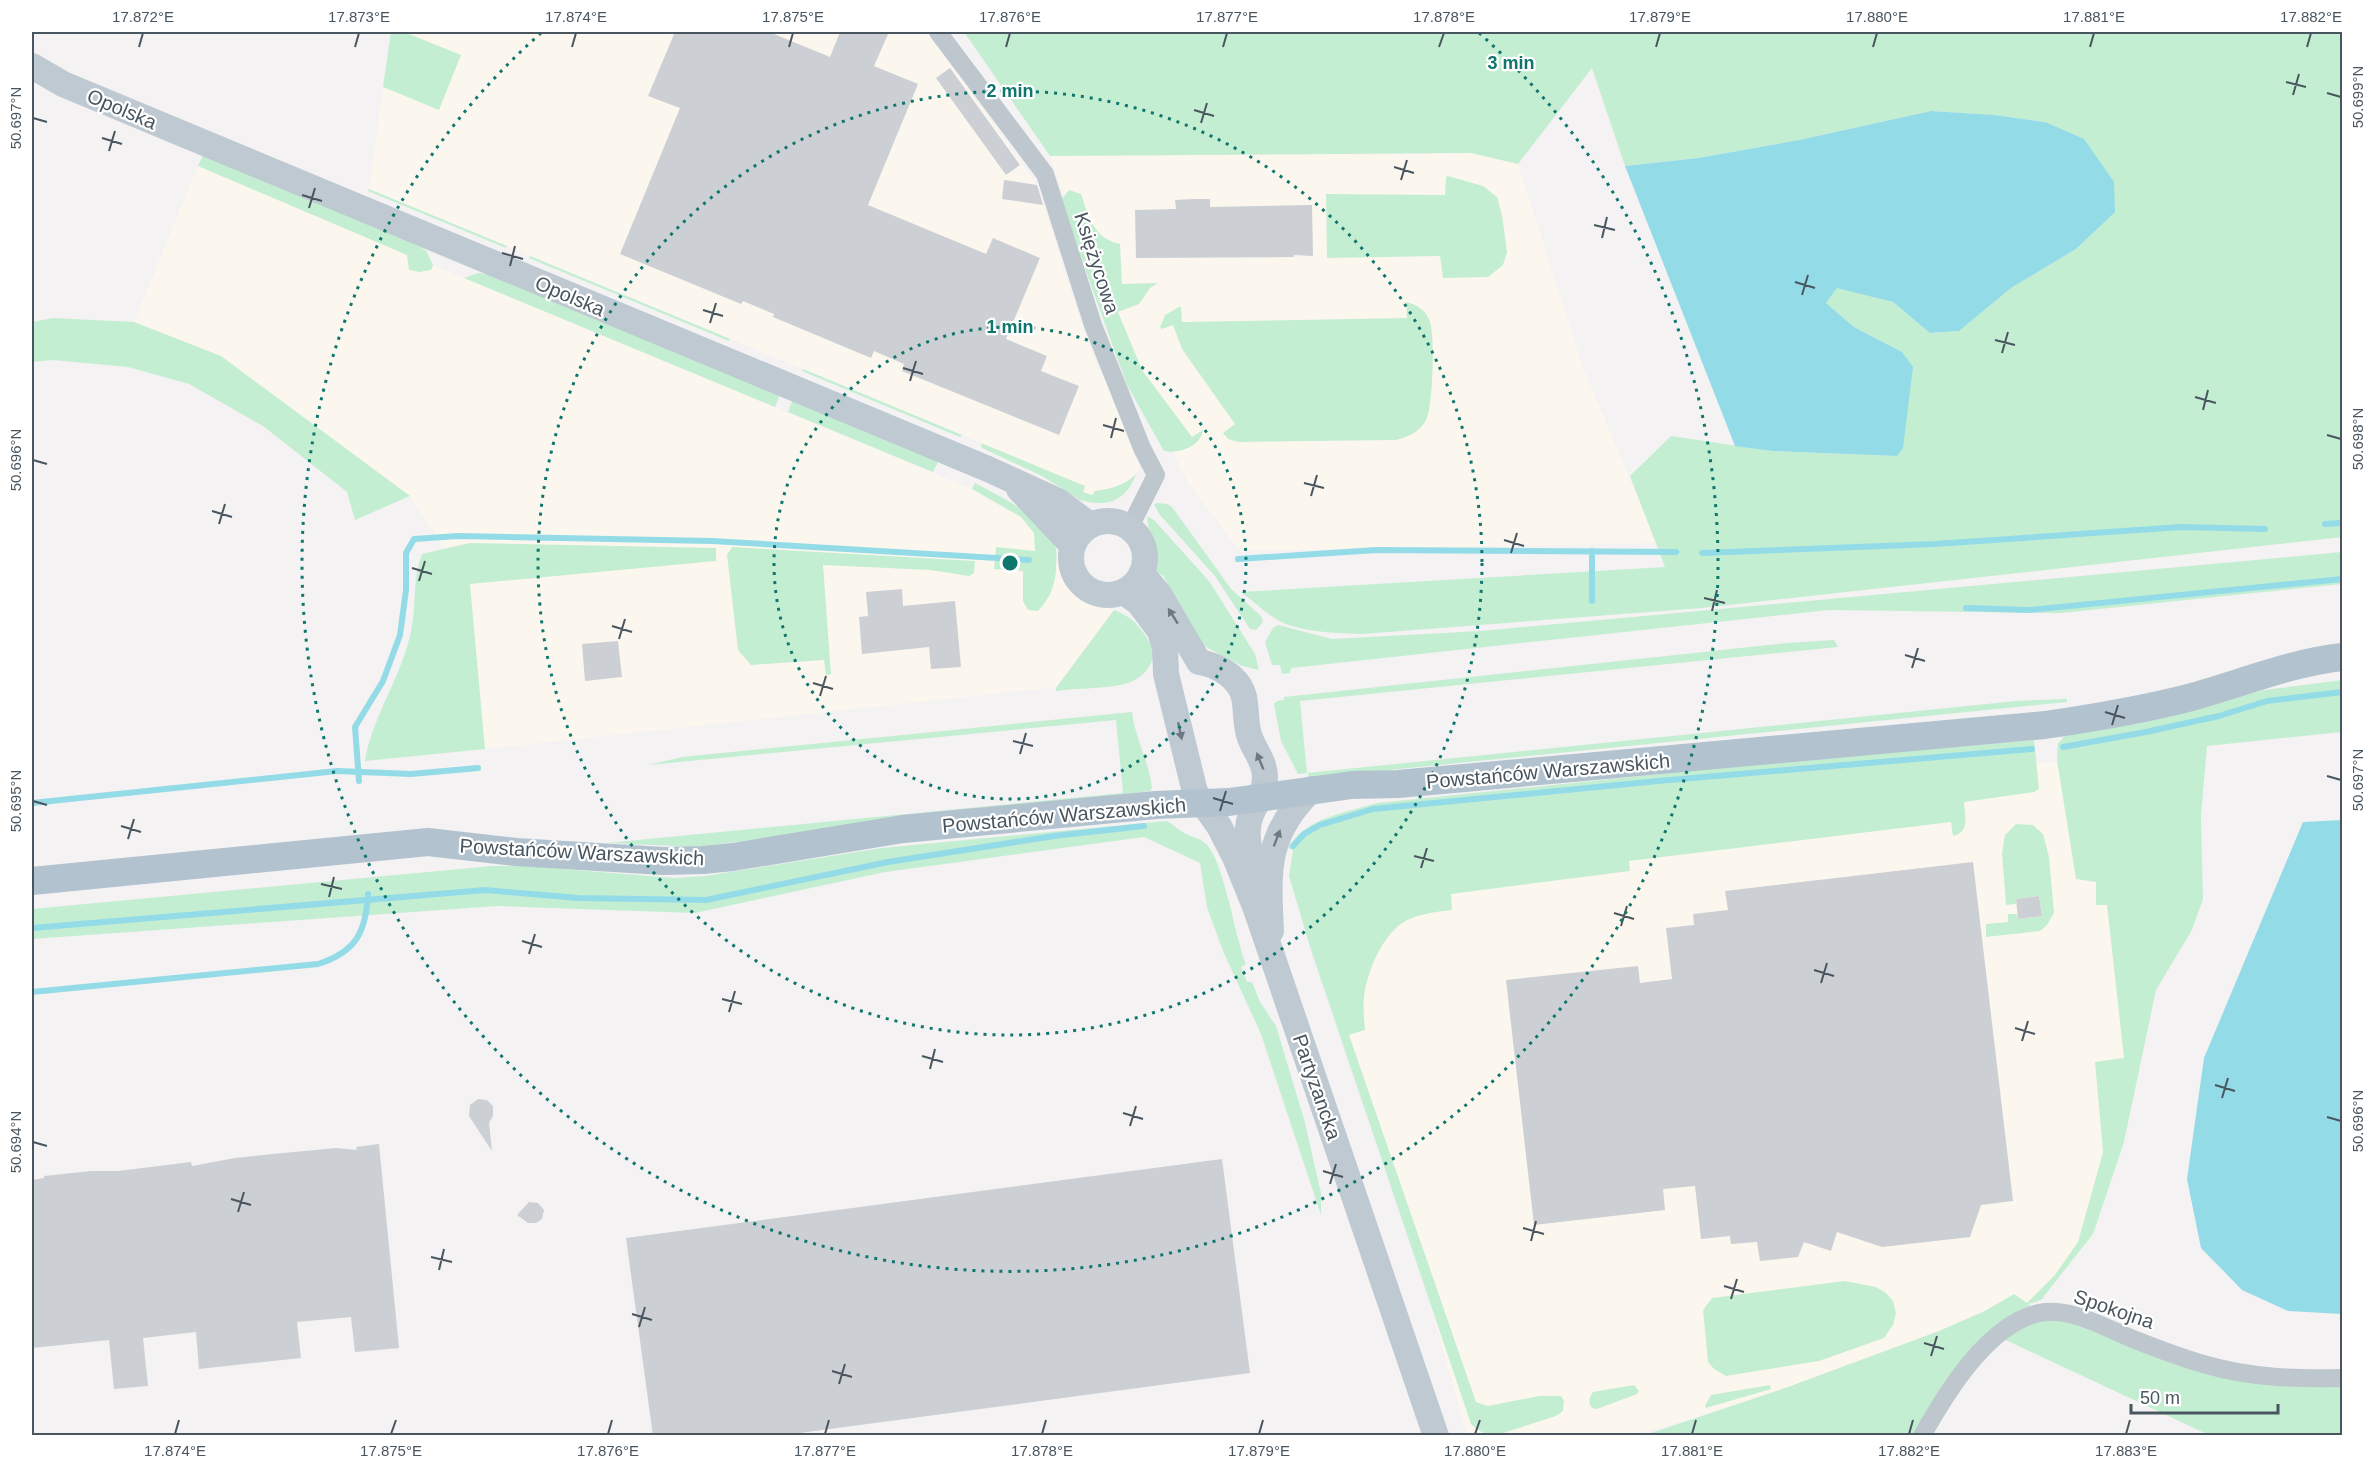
<svg xmlns="http://www.w3.org/2000/svg" width="2374" height="1467" viewBox="0 0 2374 1467" font-family="Arial,sans-serif">
<rect width="100%" height="100%" fill="#f4f2f2"/>
<g fill="#fcf7ee">
<polygon points="391,32 927,32 1037,185 1075,305 1096,364 1105,380 1140,468 1130,481 1107,489 1095,491 1092,495 1083,492 1084,487 1042,468 369,189"/>
<polygon points="1471,153 1518,164 1583,368 1657,543 1240,551 1189,484 1115,341 1050,156"/>
<polygon points="198,166 408,255 967,487 1021,517 1034,533 1056,548 1064,576 1074,592 1114,610 1056,687 485,749 469,584 410,496 221,356 134,322"/>
<polygon points="2207,746 2201,816 2203,899 2192,930 2156,990 2124,1142 2093,1234 2041,1300 2027,1304 1998,1304 1939,1331 1788,1387 1688,1420 1632,1435 1467,1435 1402,1204 1329,981 1469,821"/>
</g>
<g fill="#c4eed2">
<polygon points="391,32 404,32 461,55 439,110 383,87"/>
<path d="M 964,32 L 2342,32 L 2342,537 L 1702,608 L 1362,634 C 1339,633 1314,633 1292,626 C 1272,620 1257,604 1241,592 L 1665,567 L 1630,476 L 1671,436 L 1772,451 L 1897,456 L 1902,352 L 1854,327 L 1826,303 L 1837,287 L 1893,302 L 1930,333 L 1958,331 L 2011,288 L 2076,249 L 2114,212 L 2045,122 L 1995,115 L 1931,111 L 1799,140 L 1698,158 L 1625,166 L 1592,68 L 1518,164 L 1471,153 L 1050,156 Z"/>
<polygon points="204,153 414,242 426,251 433,265 431,270 419,272 409,270 407,255 198,166"/>
<polygon points="1448,176 1483,186 1497,197 1502,215 1507,252 1503,265 1488,277 1443,278 1440,256 1327,258 1326,194 1445,195 1446,177"/>
<polygon points="369,189 507,246 506,248 368,191"/>
<path d="M 1069,190 L 1081,194 C 1089,217 1093,238 1120,244 L 1122,284 L 1158,283 L 1150,288 L 1139,304 L 1118,312 L 1142,370 L 1192,437 L 1203,430 C 1201,447 1178,454 1164,451 L 1127,385 L 1062,205 L 1062,199 Z"/>
<polygon points="530,256 730,339 729,341 529,258"/>
<polygon points="478,273 494,275 780,395 775,407 464,278"/>
<path d="M 1406,302 C 1416,304 1427,311 1430,322 C 1435,335 1433,408 1426,420 C 1420,432 1408,437 1396,440 L 1238,442 L 1228,439 L 1223,433 L 1235,424 L 1182,349 L 1173,325 L 1162,329 L 1160,327 L 1165,315 L 1179,307 L 1181,307 L 1182,322 L 1407,318 Z"/>
<polygon points="53,318 134,322 221,356 410,496 355,520 347,492 263,426 189,384 128,367 53,360 32,362 32,322"/>
<polygon points="803,369 962,435 960,437 802,371"/>
<polygon points="793,399 939,460 933,472 788,412"/>
<path d="M 981,443 L 1085,486 L 1083,492 L 1092,495 L 1095,491 C 1110,489 1126,485 1136,474 C 1126,501 1107,508 1080,500 L 1042,476 L 982,448 Z"/>
<path d="M 975,483 C 1001,497 1044,517 1055,546 C 1058,552 1056,562 1056,569 C 1055,586 1050,598 1038,611 L 1028,610 L 1023,601 L 1023,571 L 994,569 L 996,547 L 1035,551 L 1034,533 L 1021,517 L 972,489 Z"/>
<polygon points="1157,503 1167,504 1172,507 1231,589 1261,616 1263,622 1256,630 1250,629 1215,576 1160,515 1154,505"/>
<polygon points="1147,516 1154,520 1209,581 1255,654 1259,670 1242,666 1206,647 1197,639 1163,575 1157,576 1154,542 1149,530"/>
<path d="M 470,543 L 716,548 L 716,561 L 470,584 L 485,749 L 365,761 C 372,716 402,677 411,631 C 417,604 412,582 422,554 Z"/>
<polygon points="732,547 975,561 974,573 969,576 930,570 823,565 831,674 826,676 824,660 751,665 738,650 727,555"/>
<polygon points="2342,552 2342,584 2061,613 1828,610 1291,668 1290,673 1282,674 1280,665 1272,665 1265,642 1273,628 1278,625 1332,639 1481,631"/>
<path d="M 1114,610 C 1132,617 1140,626 1150,643 C 1160,661 1143,679 1125,684 C 1105,689 1077,688 1056,691 L 1056,688 Z"/>
<polygon points="1834,640 1838,647 1300,701 1307,773 2016,701 2067,699 2067,702 1309,778 1308,773 1298,774 1281,741 1274,704 1277,701 1284,700 1284,697 1787,643"/>
<polygon points="2342,680 2342,732 2207,746 2201,816 2203,899 2192,930 2156,990 2124,1142 2093,1234 2041,1300 2028,1304 2041,1312 2205,1365 2342,1378 2342,1435 2209,1435 1997,1336 1922,1435 1642,1436 1788,1387 1939,1331 1983,1312 2014,1294 2027,1303 2055,1275 2078,1242 2103,1152 2095,1062 2124,1058 2107,905 2096,905 2096,882 2076,879 2057,760 2058,744 2065,735 2264,690"/>
<path d="M 1132,712 C 1135,738 1149,761 1152,788 L 1150,791 L 695,847 L 607,843 L 1123,793 L 1116,720 L 648,765 L 682,757 Z"/>
<path d="M 2034,740 L 2039,789 L 2034,792 L 1964,802 C 1965,815 1970,833 1953,836 L 1951,822 L 1629,861 L 1630,871 L 1451,894 L 1452,910 C 1437,912 1415,914 1402,923 C 1381,938 1367,972 1364,997 C 1363,1008 1364,1019 1365,1030 L 1349,1035 L 1476,1402 L 1488,1406 L 1539,1396 L 1561,1396 L 1564,1401 L 1563,1411 L 1556,1416 L 1497,1435 C 1487,1436 1478,1431 1471,1424 L 1311,950 L 1289,876 L 1293,850 L 1288,848 C 1306,817 1345,813 1377,803 L 1748,765 Z"/>
<path d="M 1166,821 C 1172,823 1176,828 1181,831 C 1189,837 1199,837 1206,844 C 1224,861 1235,937 1246,964 L 1241,967 L 1247,982 L 1252,982 L 1260,1002 L 1276,1026 L 1304,1119 L 1321,1193 L 1321,1215 L 1261,1034 L 1223,951 L 1207,907 L 1200,863 L 1144,837 L 885,872 L 695,913 L 497,906 L 32,939 L 32,909 L 492,866 L 526,866 L 674,878 L 705,876 L 882,848 Z"/>
<polygon points="2016,824 2033,825 2043,834 2049,857 2054,913 2047,925 2040,931 1986,937 1986,924 2008,922 2008,914 2017,914 2018,919 2042,916 2039,896 2016,899 2016,904 2006,905 2002,853 2005,835"/>
<polygon points="1845,1281 1876,1287 1886,1293 1893,1301 1896,1313 1893,1325 1884,1338 1819,1361 1726,1376 1714,1369 1708,1362 1703,1310 1712,1298"/>
<path d="M 1634,1385 L 1639,1391 L 1637,1394 L 1597,1409 L 1592,1408 C 1588,1403 1589,1397 1593,1392 Z"/>
<polygon points="1770,1385 1771,1389 1706,1408 1705,1406 1711,1395"/>
</g>
<g fill="#94dbe8">
<polygon points="1931,111 1995,115 2045,122 2084,139 2114,182 2115,212 2076,249 2011,288 1959,331 1930,333 1893,302 1837,288 1826,303 1854,327 1902,352 1913,367 1903,448 1897,456 1772,451 1735,446 1625,166 1698,158 1799,140"/>
<polygon points="2342,820 2342,1314 2288,1311 2242,1290 2201,1248 2187,1179 2204,1058 2303,822"/>
</g>
<g fill="none" stroke-linecap="round" stroke-linejoin="round">
<g stroke="#94dbe8" stroke-width="6">
<polyline points="2325,524 2342,523"/>
<polyline points="1592,551 1592,601"/>
<polyline points="1702,553 1935,544 2181,527 2265,529"/>
<polyline points="1238,559 1376,550 1676,552"/>
<polyline points="1966,608 2029,610 2342,579"/>
<polyline points="2063,747 2146,732 2219,716 2267,701 2342,692"/>
<polyline points="359,781 355,727 383,681 400,635 406,590 406,553 414,539 458,536 712,541 1029,560"/>
<polyline points="32,803 337,771 411,774 478,768"/>
<polyline points="1293,846 1304,834 1320,825 1373,809 1658,781 2032,749"/>
<polyline points="32,928 485,890 578,898 706,900 888,862 1054,836 1144,826"/>
<path d="M 32,992 L 318,964 C 356,952 366,932 368,894"/>
</g>
</g>
<g fill="#cccfd4">
<polygon points="675,32 769,32 830,57 840,32 889,32 874,66 918,84 868,205 986,254 993,238 1040,258 1006,339 1047,356 1041,371 1079,386 1059,435 902,371 904,364 874,351 871,358 773,317 774,314 743,301 741,304 620,254 680,108 648,96"/>
<polygon points="950,68 1020,165 1006,175 936,78"/>
<polygon points="1004,180 1037,185 1043,205 1002,199"/>
<polygon points="1193,199 1210,199 1210,207 1312,205 1313,256 1294,255 1294,257 1136,258 1135,210 1176,209 1175,200"/>
<polygon points="902,589 903,606 955,601 961,667 931,669 929,647 862,654 859,617 868,616 866,592"/>
<polygon points="618,641 622,677 585,681 582,644"/>
<polygon points="1973,862 2013,1201 1981,1205 1970,1237 1882,1247 1837,1232 1831,1251 1804,1242 1798,1257 1760,1261 1757,1242 1731,1244 1730,1236 1701,1239 1695,1186 1663,1189 1665,1210 1534,1225 1506,980 1638,966 1640,983 1672,979 1666,928 1694,925 1693,914 1728,910 1725,891"/>
<polygon points="2039,896 2042,916 2018,919 2016,899"/>
<polygon points="478,1099 487,1100 493,1106 493,1116 489,1123 492,1151 469,1116 470,1105"/>
<polygon points="379,1144 399,1348 355,1352 351,1317 297,1322 301,1358 199,1369 196,1332 143,1338 148,1386 114,1389 109,1340 32,1348 32,1180 44,1178 44,1176 91,1171 118,1171 191,1162 192,1166 235,1158 273,1154 336,1148 357,1150 356,1147"/>
<polygon points="1222,1159 1250,1373 777,1436 653,1436 626,1238"/>
<polygon points="529,1202 538,1203 544,1210 542,1219 536,1223 528,1223 517,1215"/>
</g>
<g fill="none" stroke-linecap="round" stroke-linejoin="round">
<g stroke="#bec7cd" stroke-width="18">
<polyline points="938,32 1045,174 1093,325 1142,448 1156,475 1130,527"/>
<path d="M 1922,1436 C 1946,1393 1988,1324 2039,1313 C 2071,1306 2109,1330 2138,1341 C 2161,1350 2184,1359 2207,1365 C 2252,1378 2296,1379 2342,1378"/>
</g>
<g stroke="#bfc9d2" stroke-width="26">
<polyline points="32,66 63,84 988,469 1058,501 1090,525"/>
<polyline points="1019,489 1072,545"/>
<circle cx="1108" cy="558" r="37"/>
<path d="M 1142,574 L 1159,594 L 1199,662 C 1218,665 1239,677 1244,697 C 1247,711 1245,725 1250,738 C 1255,751 1265,762 1265,777 C 1265,793 1256,802 1251,815 C 1243,834 1252,861 1255,880"/>
<polyline points="1124,592 1139,603 1160,631 1165,647 1166,674 1195,792 1219,826 1235,857 1256,909 1436,1436"/>
<path d="M 1271,931 C 1268,871 1265,834 1312,789"/>
</g>
<path stroke="#b3c2cf" stroke-width="28" d="M 32,881 L 428,842 L 516,852 L 663,861 L 703,860 L 733,857 L 903,829 L 1156,805 L 1229,802 L 1352,785 L 1398,784 L 2045,725 C 2093,718 2141,710 2188,698 C 2240,684 2289,663 2342,657"/>
</g>
<defs><path id="oneway-solid" d="M-6-.8H1V-3.2L6.5 0L1 3.2V.8H-6Z" transform="scale(1.5)"/></defs>
<g fill="#6d7882">
<use href="#oneway-solid" transform="translate(1173 616) rotate(-122)"/>
<use href="#oneway-solid" transform="translate(1180 731) rotate(78)"/>
<use href="#oneway-solid" transform="translate(1260 761) rotate(-112)"/>
<use href="#oneway-solid" transform="translate(1277 838) rotate(-69)"/>
</g>
<path fill="none" stroke="#4a565f" stroke-width="2" d="M 139,47 L 143,33M 355,47 L 359,33M 572,47 L 576,33M 789,47 L 793,33M 1006,47 L 1010,33M 1223,47 L 1227,33M 1439,47 L 1444,33M 1656,47 L 1660,33M 1873,47 L 1877,33M 2090,47 L 2094,33M 2307,47 L 2311,33M 2286,82 L 2306,87M 2327,93 L 2341,97M 2293,95 L 2299,74M 1194,110 L 1214,116M 33,118 L 47,122M 1201,123 L 1207,103M 102,138 L 122,144M 109,151 L 115,131M 1394,167 L 1414,173M 1401,180 L 1407,160M 302,195 L 322,201M 309,208 L 315,188M 1594,225 L 1615,230M 1602,238 L 1607,217M 502,253 L 523,259M 510,266 L 515,246M 1795,282 L 1815,288M 1802,295 L 1808,275M 703,310 L 723,316M 710,323 L 716,303M 1995,340 L 2015,345M 2002,353 L 2008,332M 903,368 L 923,374M 910,381 L 916,361M 2195,397 L 2216,403M 2203,410 L 2208,390M 1103,425 L 1124,431M 2327,435 L 2341,439M 1111,438 L 1116,418M 33,460 L 47,464M 1304,483 L 1324,488M 1311,496 L 1317,475M 212,511 L 232,517M 219,524 L 225,504M 1504,540 L 1524,546M 1511,553 L 1517,533M 412,568 L 432,574M 419,581 L 425,561M 1704,598 L 1725,603M 1712,611 L 1717,590M 612,626 L 632,632M 619,639 L 625,619M 1905,655 L 1925,661M 1912,668 L 1918,648M 813,683 L 833,689M 820,696 L 826,676M 2105,712 L 2125,718M 2112,725 L 2118,705M 1013,741 L 1033,746M 1020,754 L 1026,733M 2327,776 L 2341,780M 1213,798 L 1233,804M 33,801 L 47,805M 1220,811 L 1226,791M 121,826 L 141,832M 128,839 L 134,819M 1414,856 L 1434,861M 1421,868 L 1427,848M 321,884 L 342,889M 329,897 L 334,877M 1614,913 L 1634,919M 1621,926 L 1627,906M 522,941 L 542,947M 529,954 L 535,934M 1814,970 L 1834,976M 1821,983 L 1827,963M 722,999 L 742,1004M 729,1012 L 735,991M 2015,1028 L 2035,1034M 2022,1041 L 2028,1021M 922,1056 L 943,1062M 930,1069 L 935,1049M 2215,1085 L 2235,1091M 2222,1098 L 2228,1078M 1123,1113 L 1143,1119M 2327,1117 L 2341,1121M 1130,1126 L 1136,1106M 33,1142 L 47,1146M 1323,1171 L 1343,1177M 1330,1184 L 1336,1164M 231,1199 L 251,1205M 238,1212 L 244,1192M 1523,1228 L 1544,1234M 1531,1241 L 1536,1221M 431,1257 L 452,1262M 439,1270 L 444,1249M 1724,1286 L 1744,1292M 1731,1299 L 1737,1279M 632,1314 L 652,1320M 639,1327 L 645,1307M 1924,1343 L 1944,1349M 1931,1356 L 1937,1336M 832,1371 L 852,1377M 839,1384 L 845,1364M 175,1434 L 179,1420M 391,1434 L 396,1420M 608,1434 L 612,1420M 825,1434 L 829,1420M 1042,1434 L 1046,1420M 1259,1434 L 1263,1420M 1475,1434 L 1480,1420M 1692,1434 L 1696,1420M 1909,1434 L 1913,1420M 2126,1434 L 2130,1420"/>
<g fill="none" stroke="#0f766e" stroke-width="3" stroke-dasharray="3 6">
<circle cx="1010" cy="563" r="236"/>
<circle cx="1010" cy="563" r="472"/>
<path d="M1479 33A708 708 0 1 1 541 33"/>
</g>
<g text-anchor="middle" dominant-baseline="central" stroke-width="4.5" stroke-linejoin="round" paint-order="stroke">
<g font-size="20" fill="#4a565f" stroke="#fff">
<text transform="translate(122 109) rotate(23)">Opolska</text>
<text transform="translate(1097 263) rotate(72)">Księżycowa</text>
<text transform="translate(570 296) rotate(23)">Opolska</text>
<text transform="translate(1548 771) rotate(-5)">Powstańców Warszawskich</text>
<text transform="translate(1064 815) rotate(-5)">Powstańców Warszawskich</text>
<text transform="translate(582 852) rotate(3)">Powstańców Warszawskich</text>
<text transform="translate(1317 1087) rotate(71)">Partyzancka</text>
<text transform="translate(2114 1309) rotate(19)">Spokojna</text>
</g>
</g>
<circle cx="1010" cy="563" r="9" fill="#0f766e" stroke="#fff" stroke-width="3"/>
<g font-size="18" text-anchor="middle" font-weight="bold" fill="#0f766e" stroke="#fff" stroke-width="4.5" stroke-linejoin="round" paint-order="stroke">
<text x="1511" y="69">3 min</text>
<text x="1010" y="97">2 min</text>
<text x="1010" y="333">1 min</text>
</g>
<rect width="2374" height="1467" fill="none" stroke="#ffffff" stroke-width="66"/>
<path d="M2131 1404v9h147v-9" fill="none" stroke="#4a565f" stroke-width="3"/>
<text x="2140" y="1404" font-size="18" fill="#4a565f" stroke="#ffffff" stroke-width="4.5" paint-order="stroke">50 m</text>
<rect x="33" y="33" width="2308" height="1401" fill="none" stroke="#4a565f" stroke-width="2"/>
<g font-size="15" text-anchor="middle" fill="#4a565f">
<text x="143" y="22">17.872°E</text>
<text x="359" y="22">17.873°E</text>
<text x="576" y="22">17.874°E</text>
<text x="793" y="22">17.875°E</text>
<text x="1010" y="22">17.876°E</text>
<text x="1227" y="22">17.877°E</text>
<text x="1444" y="22">17.878°E</text>
<text x="1660" y="22">17.879°E</text>
<text x="1877" y="22">17.880°E</text>
<text x="2094" y="22">17.881°E</text>
<text x="2311" y="22">17.882°E</text>
<text transform="translate(2358 97) rotate(-90)" y="5">50.699°N</text>
<text transform="translate(16 118) rotate(-90)" y="5">50.697°N</text>
<text transform="translate(2358 439) rotate(-90)" y="5">50.698°N</text>
<text transform="translate(16 460) rotate(-90)" y="5">50.696°N</text>
<text transform="translate(2358 780) rotate(-90)" y="5">50.697°N</text>
<text transform="translate(16 801) rotate(-90)" y="5">50.695°N</text>
<text transform="translate(2358 1121) rotate(-90)" y="5">50.696°N</text>
<text transform="translate(16 1142) rotate(-90)" y="5">50.694°N</text>
<text x="175" y="1456">17.874°E</text>
<text x="391" y="1456">17.875°E</text>
<text x="608" y="1456">17.876°E</text>
<text x="825" y="1456">17.877°E</text>
<text x="1042" y="1456">17.878°E</text>
<text x="1259" y="1456">17.879°E</text>
<text x="1475" y="1456">17.880°E</text>
<text x="1692" y="1456">17.881°E</text>
<text x="1909" y="1456">17.882°E</text>
<text x="2126" y="1456">17.883°E</text>
</g>
</svg>
